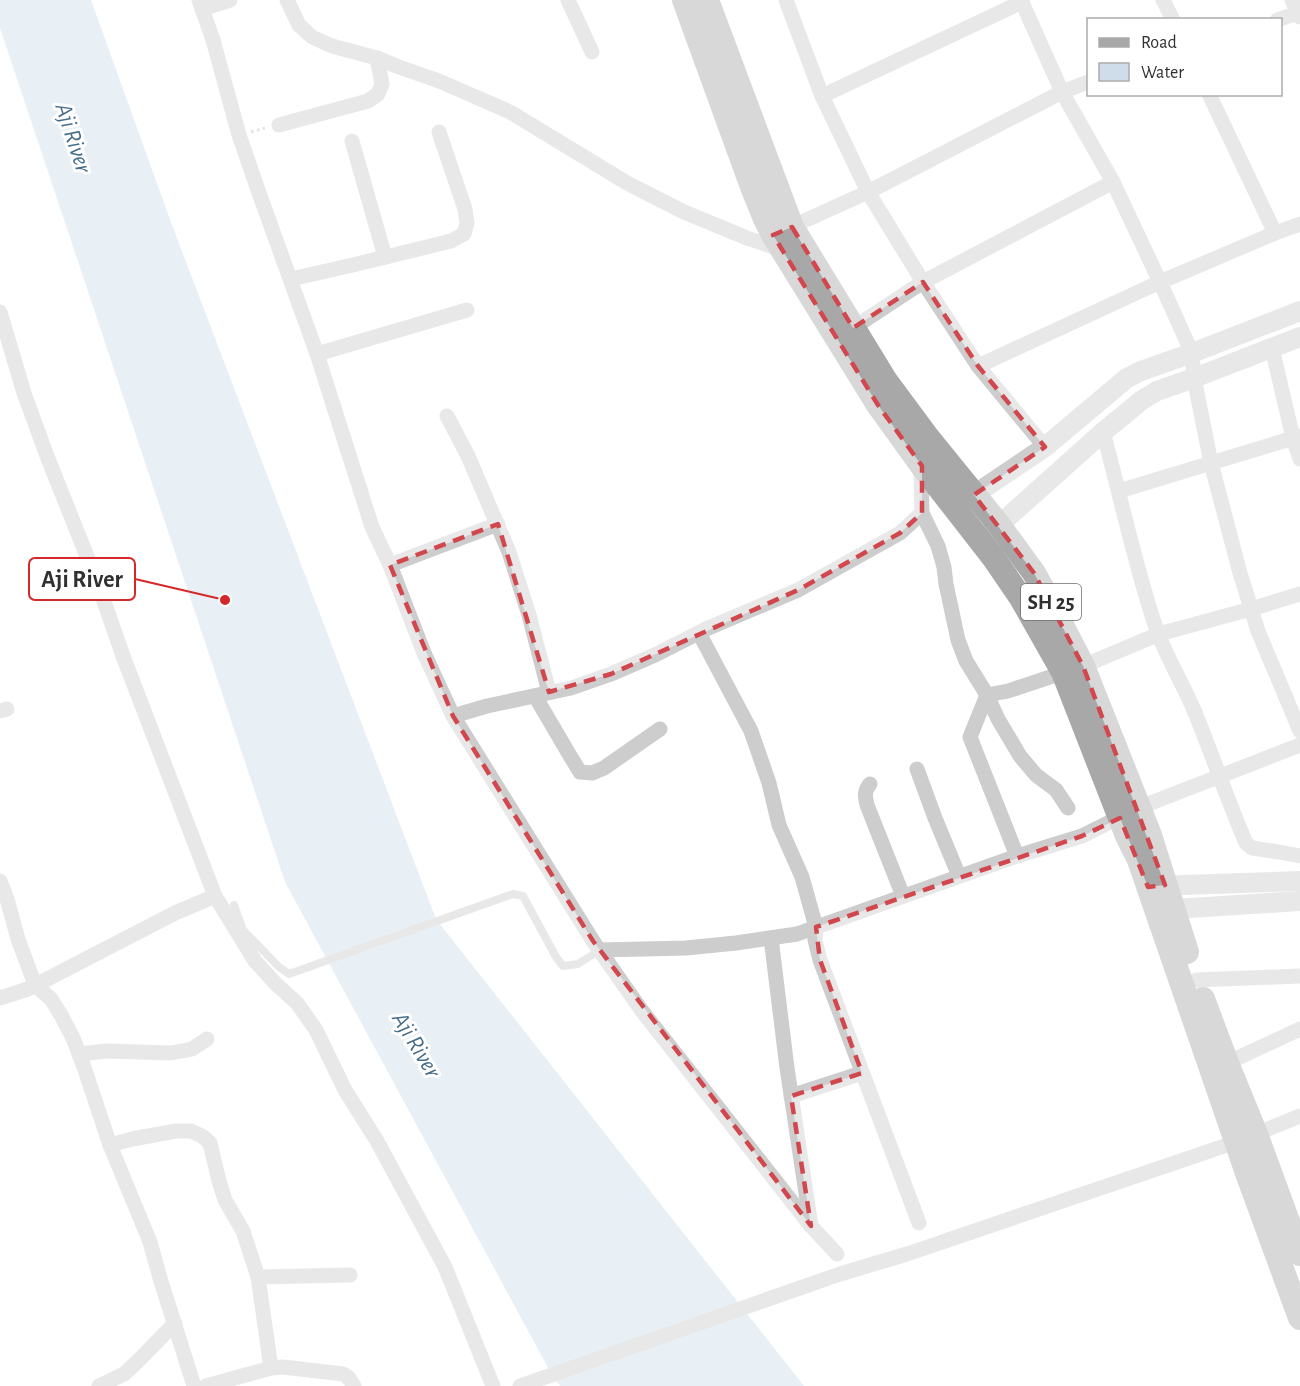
<svg xmlns="http://www.w3.org/2000/svg" width="1300" height="1386" viewBox="0 0 1300 1386" font-family="'Alegreya Sans',sans-serif">
<rect width="100%" height="100%" fill="#fff"/>
<polygon fill="#cedde9" points="0,0 91,0 172,225 436,919 804,1386 560,1386 552,1375 285,882 0,28"/>
<g fill="none" stroke-linecap="round" stroke-linejoin="round">
<polyline stroke="#c7c7c7" stroke-width="3" stroke-dasharray="3 3" stroke-linecap="butt" points="251,132 265,128"/>
<polyline stroke="#cdcdcd" stroke-width="8" points="234,905 243,930 279,967 289,974 513,894 523,896 556,957 563,966 578,964 600,950"/>
<g stroke="#cdcdcd" stroke-width="15">
<polyline points="199,0 213,40 239,135 258,190 317,354 372,527 390,565 424,653 453,716 593,941 642,1011 811,1226 837,1254"/>
<polyline points="287,0 299,25 312,37 332,46 377,58 399,67 439,81 510,112 627,183 684,212 747,238 780,249"/>
<polyline points="568,0 592,52"/>
<polyline points="786,0 822,96 868,192 923,282 978,366 1045,447"/>
<polyline points="1021,0 1062,92 1113,182 1160,282 1192,353 1194,378 1211,463 1240,573 1258,631 1300,731"/>
<polyline points="1163,0 1173,20"/>
<polyline points="1292,0 1300,17"/>
<polyline points="202,9 230,0"/>
<polyline points="1277,20 1298,13"/>
<polyline points="1209,94 1275,233"/>
<polyline points="822,96 1022,2"/>
<polyline points="279,125 368,101 378,94 382,84 377,58"/>
<polyline points="352,141 385,257"/>
<polyline points="784,230 868,192 1062,92 1088,82"/>
<polyline points="291,279 353,265 451,241 464,234 467,223 465,209 439,132"/>
<polyline points="0,312 24,393 47,456 98,584 123,656 215,896 255,961 276,984 297,1003 316,1030 345,1090 377,1141 445,1267 493,1386"/>
<polyline points="853,328 923,282 1113,182"/>
<polyline points="1272,348 1293,438 1300,459"/>
<polyline points="317,354 467,310"/>
<polyline points="978,366 1160,282 1275,233 1300,224"/>
<polyline points="447,416 468,456 509,552 529,615 549,692"/>
<path d="M 1103,432 C 1121,497 1135,567 1157,631 C 1167,658 1183,684 1194,710 C 1212,754 1227,799 1246,843 L 1252,848 L 1279,852 L 1300,856"/>
<polyline points="1119,491 1300,436"/>
<polyline points="922,513 938,546 944,567 946,584 958,640 966,661 987,695 1008,691 1083,666 1159,634 1251,609 1300,594"/>
<polyline points="390,565 498,524"/>
<polyline points="699,633 751,731 769,783 779,825 802,877 816,927 815,940 820,960 919,1223"/>
<polyline points="987,695 970,737 1017,856"/>
<polyline points="987,695 998,719 1020,756 1036,775 1056,790 1068,808"/>
<polyline points="535,696 569,754 580,772 592,773 604,768 660,729"/>
<polyline points="0,711 7,709"/>
<polyline points="453,716 487,706 571,688 611,674 657,654 706,629 798,590 900,533 922,513 921,475 922,466 924,465"/>
<polyline points="917,769 935,818 959,876"/>
<path d="M 870,784 C 864,791 865,796 867,805 L 903,896"/>
<polyline points="0,881 7,899 18,939 35,985 51,999 61,1015 73,1038 84,1067 110,1145 150,1242 160,1278 194,1386"/>
<polyline points="771,938 787,1068 811,1226"/>
<polyline points="600,950 686,948 736,943 797,934 1017,856 1082,836 1138,808 1300,745"/>
<polyline points="1196,980 1300,976"/>
<polyline points="0,998 28,989 175,913 215,896"/>
<polyline points="79,1054 107,1051 171,1053 192,1049 207,1039"/>
<polyline points="1227,1063 1300,1029"/>
<polyline points="791,1096 862,1073"/>
<polyline points="110,1145 132,1139 176,1131 191,1131 202,1136 210,1143 219,1181 225,1200 243,1231 258,1277 271,1368"/>
<polyline points="258,1277 350,1275"/>
<polyline points="99,1386 124,1374 138,1361 175,1323"/>
<polyline points="206,1386 271,1368 283,1367 343,1374 348,1377 354,1386"/>
<polyline points="520,1386 840,1274 907,1254 1236,1142 1300,1116"/>
</g>
<g stroke="#cdcdcd" stroke-width="20">
<polyline points="962,503 1045,447 1127,378 1141,371 1192,353 1300,311"/>
<polyline points="988,535 1103,432 1142,400 1157,391 1194,378 1300,337"/>
<polyline points="1153,886 1300,881"/>
<polyline points="1159,910 1300,901"/>
</g>
<g stroke="#a8a8a8" stroke-width="24">
<polyline points="684,0 752,187 765,219 773,235 878,405 922,466 993,557 1021,598 1063,672 1127,836 1139,860 1247,1173 1300,1318"/>
<polyline points="707,0 792,227 886,381 926,435 999,525 1034,573 1048,598 1083,666 1150,835 1187,952"/>
<polyline points="1203,999 1227,1063 1256,1134 1300,1254"/>
</g>
</g>
<path d="M0 0H1300V1386H0ZM 792,227 L 853,328 L 923,282 L 978,366 L 1045,447 L 974,495 L 1034,573 L 1083,666 L 1165,885 L 1148,887 L 1120,818 L 1082,836 L 816,927 L 820,960 L 862,1073 L 791,1096 L 811,1226 L 593,941 L 453,716 L 390,565 L 498,524 L 549,692 L 611,674 L 798,590 L 900,533 L 922,513 L 922,466 L 878,405 L 773,235 Z" fill="#fff" fill-opacity=".55" fill-rule="evenodd"/>
<path fill="none" stroke="#d1474d" stroke-width="4.5" stroke-dasharray="12 8" stroke-linejoin="round" d="M 792,227 L 853,328 L 923,282 L 978,366 L 1045,447 L 974,495 L 1034,573 L 1083,666 L 1165,885 L 1148,887 L 1120,818 L 1082,836 L 816,927 L 820,960 L 862,1073 L 791,1096 L 811,1226 L 593,941 L 453,716 L 390,565 L 498,524 L 549,692 L 611,674 L 798,590 L 900,533 L 922,513 L 922,466 L 878,405 L 773,235 Z"/>
<g text-anchor="middle" dominant-baseline="central" stroke-width="6" stroke-linejoin="round" paint-order="stroke">
<rect fill="#fff" stroke="#6e6e6e" stroke-width="1.5" x="1021" y="584" width="60" height="36" rx="4.5"/>
<g font-size="21" font-weight="bold" fill="#303030">
<text x="1051" y="602">SH 25</text>
</g>
<g font-size="24" font-style="italic" fill="#476d89" stroke="#fff">
<text transform="translate(73 138) rotate(72)">Aji River</text>
<text transform="translate(416 1045) rotate(59)">Aji River</text>
</g>
</g>
<path fill="none" stroke="#d62828" stroke-width="2" d="M225 600L135 579"/>
<circle fill="#d62828" stroke="#fff" stroke-width="2" cx="225" cy="600" r="6"/>
<rect fill="#fff" stroke="#d62828" stroke-width="2" x="29" y="558" width="106" height="42" rx="6"/>
<g font-size="24" text-anchor="middle" font-weight="bold" fill="#303030">
<text x="82" y="587">Aji River</text>
</g>
<rect x="1087" y="18" width="195" height="78" fill="#ffffff" stroke="#acacac" stroke-width="1.5"/>
<rect x="1099" y="38" width="30" height="9" fill="#a8a8a8" stroke="#acacac" stroke-width="1.5"/>
<text x="1141" y="48" font-size="18" fill="#303030">Road</text>
<rect x="1099" y="63" width="30" height="18" fill="#cedde9" stroke="#acacac" stroke-width="1.5"/>
<text x="1141" y="78" font-size="18" fill="#303030">Water</text>
</svg>
